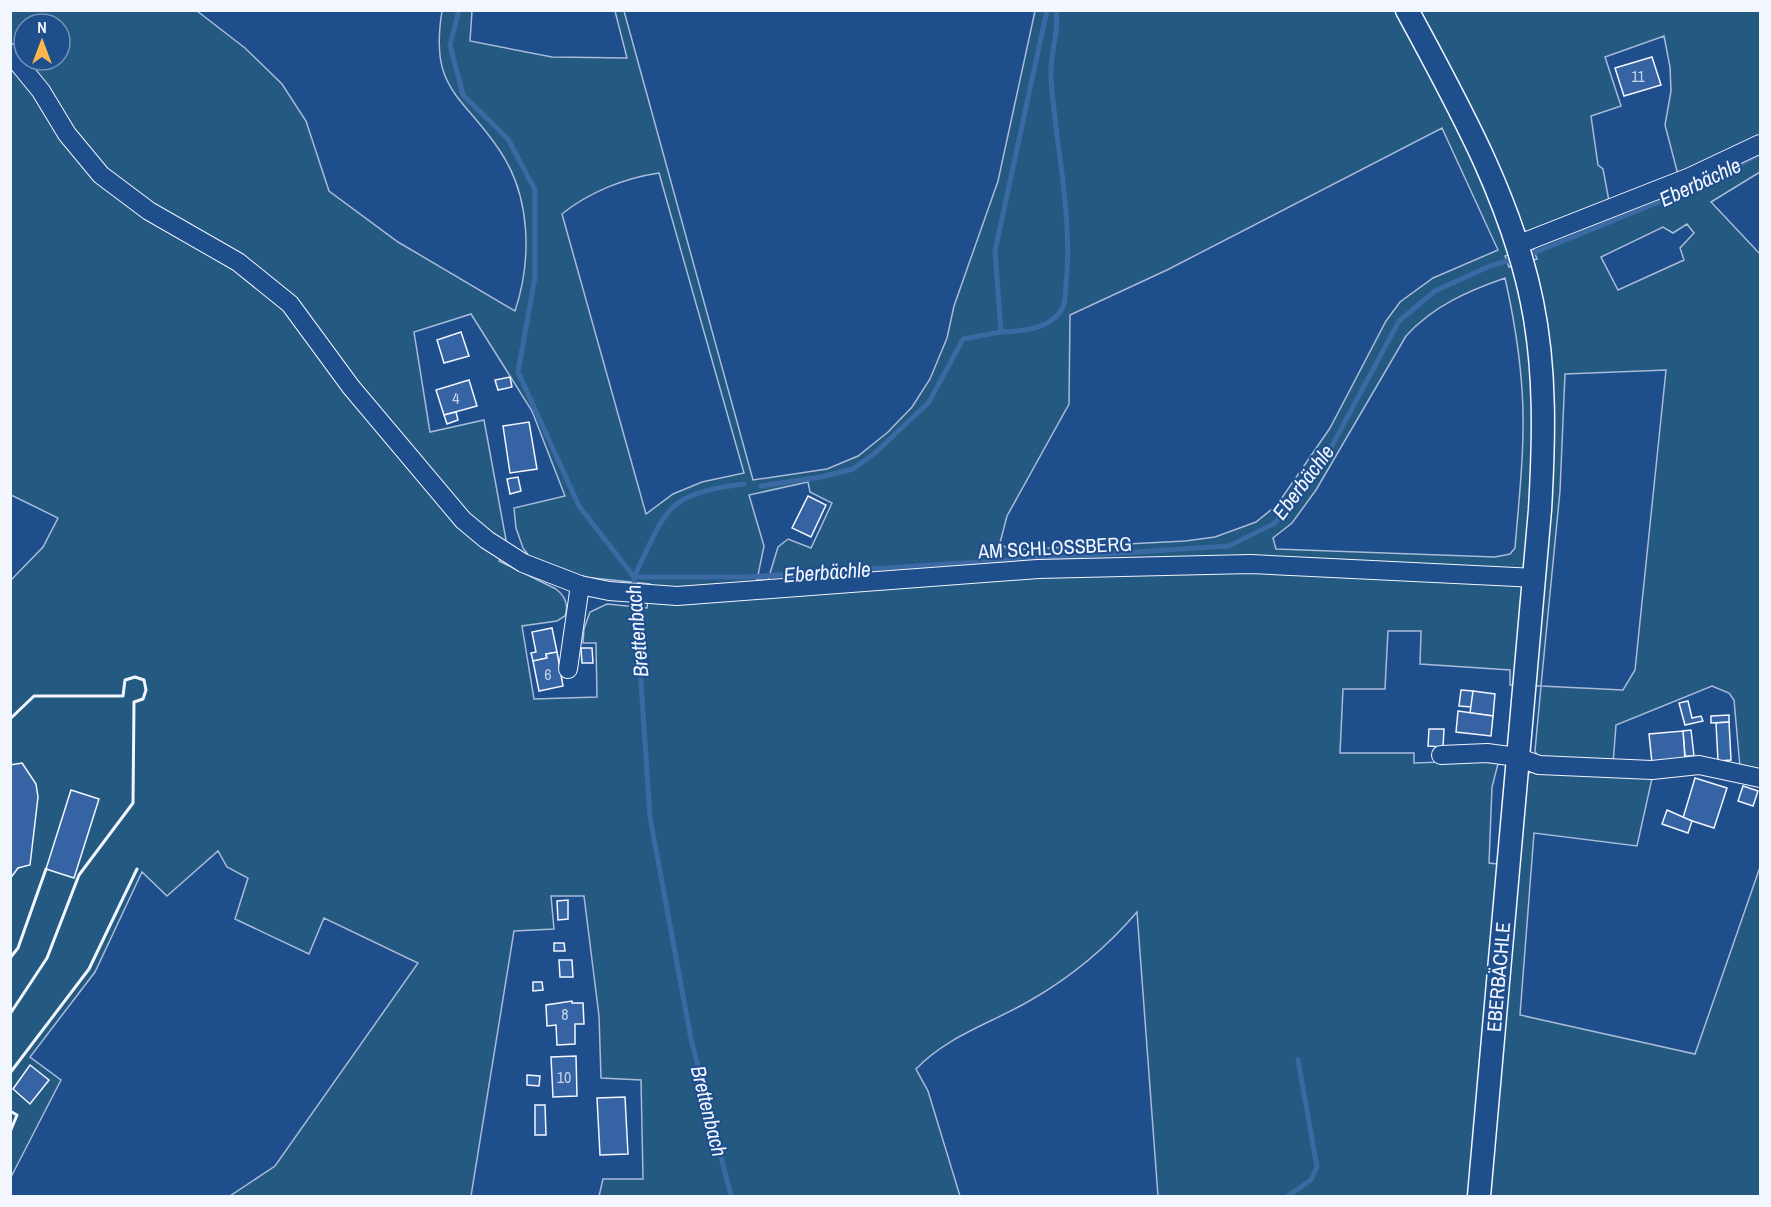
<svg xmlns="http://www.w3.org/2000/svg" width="1771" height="1207" viewBox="0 0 1771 1207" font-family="'Archivo Narrow',sans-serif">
<rect width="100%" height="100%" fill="#1f4e8c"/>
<path fill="#245a82" stroke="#a8bbd7" stroke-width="1.5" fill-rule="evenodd" d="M 11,11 L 197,11 L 245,48 L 282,84 L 306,121 L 329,191 L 398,242 L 515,311 C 532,260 531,197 500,151 C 462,94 429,90 442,11 L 472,11 L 470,41 L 552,57 L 627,58 L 615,11 L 624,11 L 753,480 L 827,469 L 858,456 L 888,432 L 912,407 L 930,379 L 947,338 L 954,306 L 998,181 L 1035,11 L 1760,11 L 1760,172 L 1711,202 L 1760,254 L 1760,774 L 1740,767 L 1734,700 L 1729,693 L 1712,686 L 1616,725 L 1613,764 L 1538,757 L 1535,751 L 1541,686 L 1510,685 L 1510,670 L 1420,664 L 1421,631 L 1388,631 L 1385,689 L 1343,689 L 1340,753 L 1414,753 L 1414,763 L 1499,760 L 1492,787 L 1489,863 L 1515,866 L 1527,775 L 1532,771 L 1653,774 L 1637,846 L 1534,833 L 1520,1015 L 1695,1054 L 1760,867 L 1760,1196 L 1158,1196 L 1137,912 C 1107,947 1071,977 1031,1000 C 992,1023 947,1036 916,1069 L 928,1091 L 960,1196 L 599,1196 L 603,1179 L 643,1179 L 641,1080 L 601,1078 L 599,1016 L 584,896 L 551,896 L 554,929 L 514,931 L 471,1196 L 230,1196 L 275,1166 L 418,963 L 324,918 L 309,954 L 235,919 L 248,878 L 227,867 L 218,851 L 167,896 L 142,872 L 95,972 L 30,1057 L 61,1080 L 11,1177 L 11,580 L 43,547 L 58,518 L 11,495 ZM 24,24 L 60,24 L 60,60 L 24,60 ZM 1664,36 L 1670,67 L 1671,91 L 1665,125 L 1681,186 L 1676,193 L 1677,197 L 1666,202 L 1657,195 L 1609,201 L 1603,169 L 1598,165 L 1591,116 L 1621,106 L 1605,57 ZM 1442,128 L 1498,250 L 1433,278 L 1400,302 L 1386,321 L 1330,428 L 1277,505 L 1256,522 L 1215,537 L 1185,541 L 1009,550 L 1000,543 L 1007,516 L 1069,404 L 1070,315 L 1167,270 ZM 659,173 L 744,473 L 702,482 L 673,494 L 646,514 L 562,214 C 589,192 625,178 659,173 ZM 1687,224 L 1694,233 L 1680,248 L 1684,260 L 1618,290 L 1601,257 L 1663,227 L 1673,233 ZM 1533,248 L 1537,259 L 1509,267 L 1505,256 ZM 1505,278 C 1516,327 1524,378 1523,429 C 1523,468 1518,509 1515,548 L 1510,554 L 1495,557 L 1276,549 L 1273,538 L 1292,523 L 1316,490 L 1406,336 C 1433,306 1468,291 1505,278 ZM 471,314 L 532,411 L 565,496 L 514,508 L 516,528 L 523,548 L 529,556 L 583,577 L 650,584 L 647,608 L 607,604 L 590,612 L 584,629 L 583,643 L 596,643 L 597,697 L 534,699 L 522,626 L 557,621 L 565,616 C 569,605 565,596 556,589 L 499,561 L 506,540 L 484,420 L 430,432 L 414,332 ZM 1666,370 L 1635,670 L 1623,690 L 1541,686 L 1560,491 L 1565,374 ZM 808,482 L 810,492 L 832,503 L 811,548 L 788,539 L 778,547 L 768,580 L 757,580 L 764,546 L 749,495 Z"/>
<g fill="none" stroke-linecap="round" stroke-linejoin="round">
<g stroke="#3b69a3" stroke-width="5">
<polyline points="459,10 450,45 463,95 508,139 535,190 535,277 518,372 579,506 634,577 650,817 691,1039 731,1196"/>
<polyline points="1526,256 1708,182 1759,154"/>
<path d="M 1001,332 C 1021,331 1047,330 1060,312 C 1066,305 1065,294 1066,285 C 1073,215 1056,148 1051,79 C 1049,56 1060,30 1056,10"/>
<path d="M 744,484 C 664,494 667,509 634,577 L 748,577 L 1229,546 L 1275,523 L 1326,457 L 1399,321 L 1435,291 L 1490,266 L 1514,259"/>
<polyline points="761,486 821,477 853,469 875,453 929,402 963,339 1001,332 995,251 1047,10"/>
<polyline points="1288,1196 1311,1180 1317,1167 1298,1060"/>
</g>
</g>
<g fill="#3563a3" stroke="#f2f6ff" stroke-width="1.5">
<polygon points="1652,57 1661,85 1624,96 1615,68"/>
<polygon points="461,332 469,356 444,363 437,340"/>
<polygon points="510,377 512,387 498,390 495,380"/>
<polygon points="469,380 477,406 444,415 436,390"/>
<polygon points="456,412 458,420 447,424 444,415"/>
<polygon points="529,422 537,469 510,473 503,426"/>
<polygon points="518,477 521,491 510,494 507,479"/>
<polygon points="808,496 826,505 811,537 792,528"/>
<polygon points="552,628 557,652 546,654 547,658 533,661 531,653 536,652 532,632"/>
<polygon points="581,648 592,648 593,663 582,663"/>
<polygon points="557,652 563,686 539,691 533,661 547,658 546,654"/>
<polygon points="1461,690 1473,691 1472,707 1459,706"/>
<polygon points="1473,691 1495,694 1493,716 1470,713"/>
<polygon points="1688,701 1692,718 1701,716 1703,721 1685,725 1679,703"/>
<polygon points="1458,711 1493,716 1491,736 1456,732"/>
<polygon points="1729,715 1729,722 1711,723 1711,716"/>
<polygon points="1729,722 1731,760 1718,761 1716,723"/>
<polygon points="1429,729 1444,729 1443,747 1428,746"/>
<polygon points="1691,730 1694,756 1685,756 1683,731"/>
<polygon points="1683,731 1685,760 1652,763 1649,734"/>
<polygon points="22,763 36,784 38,797 30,865 18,868 10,879 10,765"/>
<polygon points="1695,778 1727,788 1714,828 1683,818"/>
<polygon points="1743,786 1758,791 1753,806 1738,801"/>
<polygon points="71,790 99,799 74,878 46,869"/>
<polygon points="1667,810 1692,821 1688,833 1662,824"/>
<polygon points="568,900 568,919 558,920 557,901"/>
<polygon points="554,943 564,943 565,951 554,951"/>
<polygon points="559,960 572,960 573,977 560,977"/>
<polygon points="533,982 542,982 543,990 533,991"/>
<polygon points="572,1001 572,1003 583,1003 584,1024 575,1024 575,1044 557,1045 556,1025 547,1026 546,1005"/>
<polygon points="576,1056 577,1096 553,1097 551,1057"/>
<polygon points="30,1065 49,1080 30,1104 13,1089"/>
<polygon points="527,1075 540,1076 539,1086 527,1085"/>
<polygon points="625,1097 628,1154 600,1155 597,1098"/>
<polygon points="535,1105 545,1105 546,1135 535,1135"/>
</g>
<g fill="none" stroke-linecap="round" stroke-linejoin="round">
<g stroke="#f2f6ff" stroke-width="20">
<g id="minor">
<polyline points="10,53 41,91 67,134 101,175 149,211 238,262 290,304 351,387 463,520 487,540 523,563 580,585 609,591 677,596 1038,569 1250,564 1534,578"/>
<polyline points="1517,245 1690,177 1760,144"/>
<polyline points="568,669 580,585"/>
<polyline points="1441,755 1487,753 1517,757 1539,765 1652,770 1699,765 1760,778"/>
</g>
</g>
<g stroke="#f2f6ff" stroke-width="25">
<path id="major" d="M 1407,10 C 1457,103 1511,198 1532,302 C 1546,370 1544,440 1540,510 L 1479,1196"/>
</g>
<use href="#minor" stroke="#1f4e8c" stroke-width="18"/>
<use href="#major" stroke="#1f4e8c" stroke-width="22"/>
<g stroke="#f2f6ff" stroke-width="3">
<polyline points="10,719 34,696 123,696 125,680 135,677 144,680 146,690 143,699 134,702 133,803 79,875 47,958 10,1014"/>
<polyline points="10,958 18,948 46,869"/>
<polyline points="10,1073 89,969 137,869"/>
<polyline points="10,1111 17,1115 10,1132"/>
</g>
</g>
<g text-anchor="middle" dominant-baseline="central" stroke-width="4.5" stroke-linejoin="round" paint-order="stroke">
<g font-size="16" fill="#c3d1e8">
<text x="1638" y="76">11</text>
<text x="456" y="398">4</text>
<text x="548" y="674">6</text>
<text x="565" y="1014">8</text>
<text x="564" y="1077">10</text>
</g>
<g font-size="20" fill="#f2f6ff" stroke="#1f4e8c">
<text transform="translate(1055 547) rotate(-3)">AM SCHLOSSBERG</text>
<text transform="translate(1498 977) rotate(-85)">EBERBÄCHLE</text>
</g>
<g font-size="21" font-style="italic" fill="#f2f6ff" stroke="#1f4e8c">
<text transform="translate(1700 182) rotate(-25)">Eberbächle</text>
<text transform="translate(1303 482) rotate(-53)">Eberbächle</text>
<text transform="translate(827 572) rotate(-4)">Eberbächle</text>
<text transform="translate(637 631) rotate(-95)">Brettenbach</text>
<text transform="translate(709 1111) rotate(76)">Brettenbach</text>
</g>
</g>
<rect width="1771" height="1207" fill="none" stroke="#f2f6ff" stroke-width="24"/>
<g transform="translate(42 42)"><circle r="28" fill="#1f4e8c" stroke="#7391ba" stroke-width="1.5"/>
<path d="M0-4.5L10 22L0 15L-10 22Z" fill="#ffb74d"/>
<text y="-9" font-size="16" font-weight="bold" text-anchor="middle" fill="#f2f6ff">N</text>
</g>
</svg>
